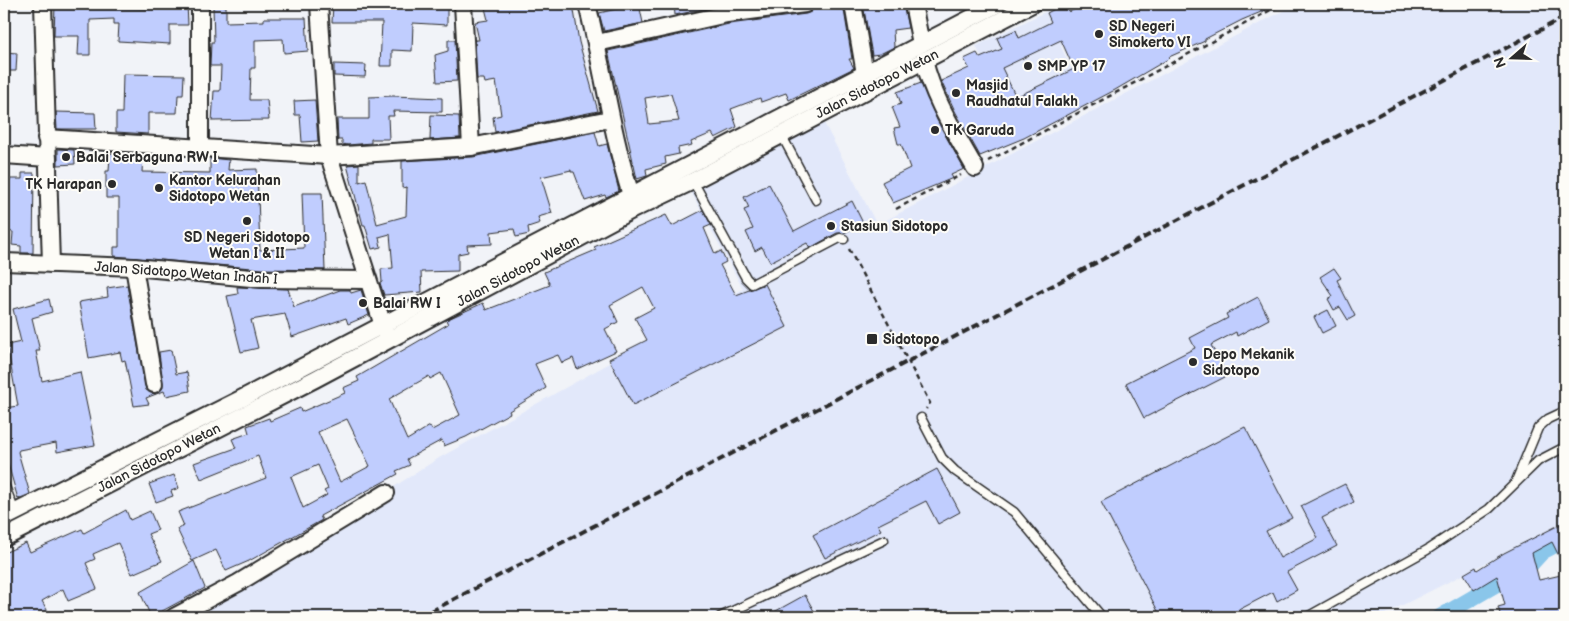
<svg xmlns="http://www.w3.org/2000/svg" width="1569" height="621" viewBox="0 0 1569 621" font-family="'Balsamiq Sans',sans-serif">
<rect width="100%" height="100%" fill="#f1f3f8"/>
<filter id="ink" filterUnits="userSpaceOnUse"><feTurbulence type="fractalNoise" baseFrequency=".02" numOctaves="2"/><feDisplacementMap in="SourceGraphic" scale="10" xChannelSelector="R" yChannelSelector="G"/><feConvolveMatrix kernelMatrix="1 2 1 2 8 2 1 2 1" color-interpolation-filters="sRGB"/></filter>
<g filter="url(#ink)">
<g fill="#e2e8fa">
<polygon points="1061,4 1074,4 1087,32 1061,46 1071,69 1084,64 1019,132 976,46"/>
<polygon points="1296,4 1565,4 1565,523 1379,617 183,617 215,601 439,458 743,289 690,190 823,121 877,225"/>
</g>
<g fill="none" stroke-linecap="round" stroke-linejoin="round">
<polyline stroke="#8ac6ea" stroke-width="16" points="1440,617 1531,564 1542,552 1565,540"/>
</g>
<g fill="#c0cdfe" stroke="#2b2b2b" fill-rule="evenodd">
<polygon points="55,4 103,4 103,8 148,9 148,4 187,4 188,25 170,25 170,44 118,41 119,24 114,24 114,19 90,20 90,55 78,55 79,36 54,36"/>
<polygon points="333,4 447,4 447,25 413,23 412,51 392,50 392,66 380,66 382,22 332,22"/>
<polygon points="484,4 573,4 579,42 598,111 495,132 493,117 501,115 496,81 485,83 484,79 477,79 475,40 479,40 475,22 488,20"/>
<polygon points="639,4 643,23 604,31 599,13"/>
<polygon points="674,4 728,4 675,15"/>
<path d="M 843,4 L 852,59 L 849,59 L 854,68 L 789,100 L 786,93 L 761,102 L 760,98 L 731,109 L 737,127 L 715,138 L 712,133 L 691,142 L 692,145 L 678,148 L 679,154 L 665,157 L 666,164 L 646,169 L 647,176 L 637,179 L 608,51 L 729,24 L 806,14 L 811,12 L 815,6 ZM 671,94 L 679,121 L 649,124 L 645,98 Z"/>
<polygon points="863,4 903,4 908,28 893,30 894,47 880,54 872,55"/>
<path d="M 1064,4 L 1069,12 L 1087,4 L 1280,4 L 1242,20 L 1205,39 L 1205,41 L 1169,57 L 1170,58 L 1115,90 L 1024,138 L 980,156 L 955,111 L 941,81 L 969,68 L 964,59 L 977,53 L 980,58 L 1002,49 L 997,38 L 1016,30 L 1019,38 L 1051,22 L 1047,13 ZM 1061,40 L 1074,69 L 1016,97 L 1002,68 Z"/>
<polygon points="213,6 226,6 226,22 264,21 264,18 306,18 308,51 284,53 283,39 255,40 255,68 251,68 250,100 267,100 269,120 212,121 214,91 220,91 221,66 210,66 211,42 214,42"/>
<polygon points="448,40 455,40 457,81 437,82 435,55 448,51"/>
<polygon points="4,52 17,53 16,71 4,71"/>
<polygon points="334,64 366,65 365,77 334,76"/>
<polygon points="123,74 184,75 183,95 178,95 177,113 148,113 148,134 116,132 116,113 122,113"/>
<polygon points="921,83 937,120 964,169 951,175 953,178 893,203 882,182 910,168 901,144 898,144 894,128 900,127 892,107 901,104 897,92"/>
<polygon points="393,96 442,98 442,112 393,111 394,116 388,116 389,139 371,139 371,143 348,145 342,144 342,140 338,140 337,119 369,119 369,97"/>
<polygon points="315,100 318,141 302,142 300,115 295,115 294,101"/>
<polygon points="56,112 95,113 96,129 57,129"/>
<polygon points="431,115 459,116 460,138 430,140"/>
<polygon points="595,132 599,146 607,144 619,191 606,197 605,195 585,201 574,172 571,172 571,170 541,177 552,213 538,217 540,223 528,227 529,234 516,237 514,229 491,232 492,244 467,245 468,252 458,254 458,271 421,272 422,292 384,295 380,283 382,282 381,269 393,268 390,234 379,237 381,247 372,249 365,225 363,225 347,165 359,164 359,182 366,180 377,224 406,216 407,187 402,188 402,161 473,157"/>
<polygon points="58,149 74,150 75,164 58,165"/>
<polygon points="115,152 143,154 142,172 210,173 210,158 229,160 228,170 257,169 260,250 304,248 302,193 322,193 325,270 263,269 114,256 114,247 119,247 119,198 106,198 106,171 109,171 110,154"/>
<polygon points="22,173 34,173 33,253 21,253 21,246 12,245 13,232 4,231 4,179 22,179"/>
<polygon points="769,184 794,231 852,201 863,223 844,233 837,233 810,248 807,243 770,262 762,247 755,251 746,232 753,229 744,210 749,208 744,197"/>
<path d="M 703,210 L 711,225 L 704,228 L 715,254 L 721,251 L 726,262 L 720,265 L 736,295 L 765,284 L 787,327 L 633,405 L 609,359 L 647,340 L 635,318 L 654,308 L 643,287 L 610,305 L 618,322 L 605,329 L 616,351 L 577,369 L 573,358 L 562,363 L 558,355 L 535,364 L 546,388 L 509,411 L 510,413 L 466,437 L 444,446 L 442,440 L 407,459 L 410,465 L 396,471 L 398,474 L 320,516 L 322,520 L 249,561 L 226,571 L 216,550 L 192,561 L 177,529 L 184,526 L 178,512 L 266,478 L 258,456 L 201,479 L 194,463 L 236,448 L 232,439 L 249,433 L 247,426 L 269,418 L 270,421 L 300,408 L 301,412 L 345,393 L 343,388 L 359,381 L 357,377 L 448,324 L 446,320 L 483,303 L 486,310 L 550,285 L 544,272 L 596,250 L 594,247 L 666,215 L 672,226 ZM 441,373 L 460,415 L 432,430 L 430,426 L 407,440 L 389,399 L 429,376 L 430,379 ZM 347,419 L 370,466 L 340,482 L 318,432 ZM 318,465 L 328,489 L 324,491 L 327,495 L 303,508 L 291,477 Z"/>
<polygon points="1334,268 1341,278 1337,280 1355,316 1348,320 1340,307 1334,310 1328,299 1333,296 1320,277"/>
<polygon points="127,285 146,390 155,394 163,388 159,352 171,350 176,374 187,372 190,391 166,396 164,391 146,398 149,404 134,406 125,360 122,361 120,352 89,358 79,302 108,297 107,288"/>
<polygon points="237,287 288,289 294,307 340,290 350,290 351,293 361,290 369,315 348,324 346,318 292,337 285,314 251,320 258,348 241,352 227,296 238,294"/>
<polygon points="1258,297 1269,319 1237,336 1236,332 1211,345 1227,376 1144,418 1126,383 1195,348 1190,338 1228,318 1226,314"/>
<polygon points="49,299 52,312 32,318 40,351 36,351 42,381 80,372 95,445 57,452 56,443 19,450 18,452 30,494 18,499 4,450 4,408 18,406 7,345 21,342 13,309"/>
<polygon points="1328,310 1336,326 1322,333 1314,317"/>
<polygon points="1245,427 1292,518 1266,531 1280,558 1318,538 1301,506 1345,484 1354,502 1322,518 1337,546 1287,572 1297,590 1277,601 1273,592 1225,617 1161,617 1101,502"/>
<polygon points="937,469 960,512 938,524 926,501 878,525 881,530 825,558 813,535"/>
<polygon points="174,475 179,488 171,491 173,496 156,502 149,484"/>
<polygon points="126,510 130,520 150,511 158,530 148,534 162,561 132,574 118,543 93,554 95,559 86,563 97,589 68,601 63,589 42,601 51,617 4,617 4,553 26,543 30,552 82,529 84,533"/>
<polygon points="1565,522 1565,568 1552,542 1532,553 1539,580 1561,575 1565,591 1565,617 1501,617 1498,607 1505,605 1497,576 1474,590 1464,574 1476,567 1477,570 1504,553"/>
<polygon points="194,561 205,588 151,617 140,592"/>
<polygon points="805,595 814,611 802,617 765,617"/>
</g>
<g fill="none" stroke-linecap="round" stroke-linejoin="round">
<g stroke="#2b2b2b" stroke-width="11">
<g id="lane">
<polyline points="781,134 816,200"/>
<polyline points="693,181 746,278 752,284 840,238 844,239"/>
<polyline points="921,418 942,458 955,471 1014,512 1102,617"/>
<polyline points="1516,481 1538,428 1548,419 1565,411"/>
<polyline points="4,484 15,512"/>
<polyline points="720,617 884,540"/>
<polyline points="1307,617 1427,550 1489,509 1538,461 1565,447"/>
</g>
</g>
<g stroke="#2b2b2b" stroke-width="20">
<g id="street">
<polyline points="43,4 51,264"/>
<polyline points="200,4 200,146"/>
<polyline points="319,4 329,156 386,335"/>
<polyline points="463,4 471,147"/>
<path d="M 587,4 C 603,67 611,132 631,195"/>
<polyline points="853,4 865,74"/>
<polyline points="913,4 921,44"/>
<polyline points="597,43 727,14 805,4"/>
<path d="M 924,60 C 933,99 956,134 975,168"/>
<polyline points="46,138 329,156 471,147 610,119"/>
<polyline points="4,155 48,158"/>
<polyline points="4,262 134,267 262,279 368,280"/>
<polyline points="134,267 154,384"/>
<polyline points="4,518 241,399 998,4"/>
<polyline points="4,538 315,379 634,209 693,181 1032,4"/>
<polyline points="174,617 238,583 386,493"/>
</g>
</g>
<g stroke="#2b2b2b" stroke-width="2.5" stroke-dasharray="5 4" stroke-linecap="butt">
<polyline points="988,161 1282,4"/>
<polyline points="896,209 961,175"/>
<polyline points="849,249 930,403 926,409"/>
</g>
<use href="#lane" stroke="#fdfcf7" stroke-width="8"/>
<use href="#street" stroke="#fdfcf7" stroke-width="16"/>
<polyline stroke="#2b2b2b" stroke-width="4" stroke-dasharray="8 4" stroke-linecap="butt" points="420,617 1565,17"/>
</g>
</g>
<g fill="#2b2b2b" stroke="#fdfcf7" stroke-width="2">
<circle cx="1099" cy="34" r="5"/>
<circle cx="1028" cy="66" r="5"/>
<circle cx="956" cy="93" r="5"/>
<circle cx="935" cy="130" r="5"/>
<circle cx="66" cy="157" r="5"/>
<circle cx="112" cy="184" r="5"/>
<circle cx="159" cy="188" r="5"/>
<circle cx="247" cy="221" r="5"/>
<circle cx="831" cy="226" r="5"/>
<circle cx="363" cy="303" r="5"/>
<rect x="866" y="333" width="12" height="12" rx="2.5"/>
<circle cx="1193" cy="362" r="5"/>
</g>
<g text-anchor="middle" dominant-baseline="central" stroke-width="4" stroke-linejoin="round" paint-order="stroke">
<g font-size="14" font-weight="bold" fill="#2b2b2b" stroke="#fdfcf7" text-anchor="start">
<text x="1109" y="26">SD Negeri<tspan x="1109" dy="16">Simokerto VI</tspan></text>
<text x="1038" y="66">SMP YP 17</text>
<text x="966" y="85">Masjid<tspan x="966" dy="16">Raudhatul Falakh</tspan></text>
<text x="945" y="130">TK Garuda</text>
<text x="76" y="157">Balai Serbaguna RW I</text>
<text x="169" y="180">Kantor Kelurahan<tspan x="169" dy="16">Sidotopo Wetan</tspan></text>
<text x="102" y="184" text-anchor="end">TK Harapan</text>
<text x="841" y="226">Stasiun Sidotopo</text>
<text x="247" y="237" text-anchor="middle">SD Negeri Sidotopo<tspan x="247" dy="16">Wetan I &amp; II</tspan></text>
<text x="373" y="303">Balai RW I</text>
<text x="883" y="339">Sidotopo</text>
<text x="1203" y="354">Depo Mekanik<tspan x="1203" dy="16">Sidotopo</tspan></text>
</g>
<g font-size="14" fill="#2b2b2b" stroke="#fdfcf7">
<text transform="translate(877 84) rotate(-27)">Jalan Sidotopo Wetan</text>
<text transform="translate(518 271) rotate(-28)">Jalan Sidotopo Wetan</text>
<text transform="translate(186 273) rotate(4)">Jalan Sidotopo Wetan Indah I</text>
<text transform="translate(159 458) rotate(-27)">Jalan Sidotopo Wetan</text>
</g>
</g>
<rect width="1569" height="621" fill="none" stroke="#fdfcf7" stroke-width="20"/>
<rect x="10" y="10" width="1549" height="601" fill="none" stroke="#2b2b2b" stroke-width="2" filter="url(#ink)"/>
<g transform="translate(1512 58) rotate(250)" stroke="#fdfcf7" stroke-width="4" paint-order="stroke">
<path d="M0-4L9 19L0 12L-9 19Z" fill="#2b2b2b"/>
<text y="-8" font-size="14" font-weight="bold" text-anchor="middle" fill="#2b2b2b">N</text>
</g>
</svg>
